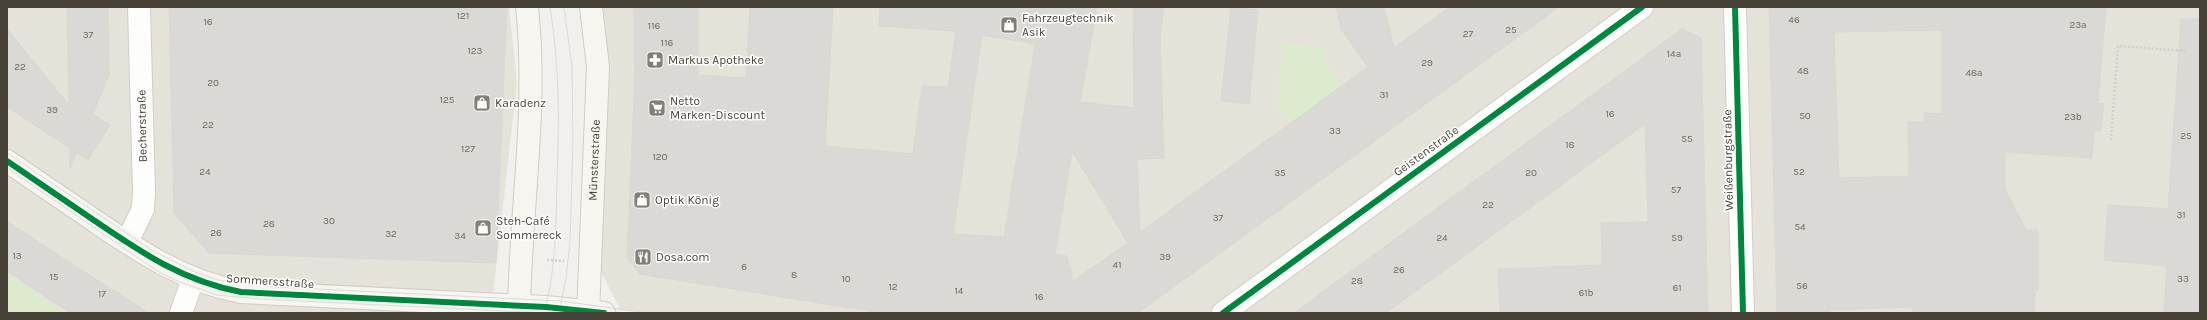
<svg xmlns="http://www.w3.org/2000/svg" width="2207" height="320" viewBox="0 0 2207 320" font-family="Karla,sans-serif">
<rect width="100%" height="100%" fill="#f2f0ec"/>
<g fill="#e5e2da">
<polygon points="7,7 509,7 517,82 491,313 7,313"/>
<polygon points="597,7 2200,7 2200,313 648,313 620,309 597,264"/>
</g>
<g fill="#deeace">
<polygon points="1282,42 1322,48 1327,66 1342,86 1290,124 1277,105"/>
<polygon points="7,274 14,279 66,313 7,313"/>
</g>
<g fill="#dbd9d5" stroke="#dad7d2" fill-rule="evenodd">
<polygon points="67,7 108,7 109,74 93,114 110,125 88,160 77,152 70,168 70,148 7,107 7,29 69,105"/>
<polygon points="169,7 507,7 496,263 209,253 174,213"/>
<path d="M 634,7 L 698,7 L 698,75 L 746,78 L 750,7 L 833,7 L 825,146 L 913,154 L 922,86 L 948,87 L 956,31 L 879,26 L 880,7 L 1097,7 L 1080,102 L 1134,108 L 1133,7 L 1164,7 L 1160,37 L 1164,158 L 1137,159 L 1140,232 L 1368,67 L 1341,29 L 1336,7 L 1384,7 L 1394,48 L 1450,7 L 1559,7 L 1138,313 L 881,313 L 640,274 L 627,258 L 635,72 ZM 982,35 L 1035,44 L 1004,237 L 953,234 ZM 1072,151 L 1128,243 L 1073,281 L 1067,256 L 1055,254 Z"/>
<path d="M 1769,7 L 2106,7 L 2098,103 L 2104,104 L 2101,131 L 2094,131 L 2092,158 L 2005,152 L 2005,189 L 2026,230 L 2038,230 L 2038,290 L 2035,290 L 2035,313 L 1913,313 L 1912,307 L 1829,310 L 1830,313 L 1777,313 ZM 1942,30 L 1942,114 L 1924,113 L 1924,122 L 1908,122 L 1909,176 L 1839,178 L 1834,32 Z"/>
<polygon points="1231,8 1258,10 1249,104 1221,101"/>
<polygon points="2181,19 2200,19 2200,313 2164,313 2167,266 2104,260 2108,205 2168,209"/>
<polygon points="1682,29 1701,38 1708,313 1500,313 1498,269 1602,265 1601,223 1648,222 1645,124 1386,313 1294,313"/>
<polygon points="7,221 72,264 149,313 70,313 7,271"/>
</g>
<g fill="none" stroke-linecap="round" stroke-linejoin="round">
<g stroke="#d0ceca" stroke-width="24">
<g id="street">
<polyline points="1735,7 1743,313"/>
<polyline points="127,242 143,209 144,192 139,7"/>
<polyline points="181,313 193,279"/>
<polyline points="1223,313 1642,7"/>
</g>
</g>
<g stroke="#d0cdc3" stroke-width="24">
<g id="secondary">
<path d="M 7,161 C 36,181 66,201 95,221 C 142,253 183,281 241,292 L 546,307 L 604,313"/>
<path d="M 519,313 C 520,211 538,109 527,7"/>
<path id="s1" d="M 588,313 L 598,67 L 591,7"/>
</g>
</g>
<g stroke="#d2d0cb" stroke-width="2.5" stroke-dasharray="2 2" stroke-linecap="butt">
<polyline points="2111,140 2118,46 2186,51"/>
<polyline points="547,260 564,261"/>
</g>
<use href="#street" stroke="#fdfdfc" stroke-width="22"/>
<use href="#secondary" stroke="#f6f5f0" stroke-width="22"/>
<g stroke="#dadad9" stroke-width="1">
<polyline points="7,153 153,251 195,272 218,280 277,287 561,301 648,313"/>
<polyline points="7,168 159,272 177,281 217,295 260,299 544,313"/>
<path d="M 546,305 C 556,265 556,223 557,181 C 559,119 560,69 550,7"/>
<polyline points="559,313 566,278 570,243 573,138 572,67 564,7"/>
</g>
<g stroke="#fff" stroke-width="8">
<g id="cycleway">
<polyline points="1735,7 1743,313"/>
<path d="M 7,161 C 36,181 66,201 95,221 C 142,253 183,281 241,292 L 546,307 L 604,313"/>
<polyline points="1223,313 1642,7"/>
</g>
</g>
<use href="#cycleway" stroke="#00873e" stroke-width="6"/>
</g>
<defs>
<g id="shop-square" transform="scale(0.9)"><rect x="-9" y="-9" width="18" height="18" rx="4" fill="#837f77" stroke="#fff"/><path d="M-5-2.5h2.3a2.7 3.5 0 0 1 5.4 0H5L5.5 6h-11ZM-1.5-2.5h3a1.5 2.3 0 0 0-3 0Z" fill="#fff"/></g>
<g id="pharmacy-square" transform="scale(0.9)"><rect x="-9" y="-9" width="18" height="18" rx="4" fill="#837f77" stroke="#fff"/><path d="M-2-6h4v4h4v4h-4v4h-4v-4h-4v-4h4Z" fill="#fff"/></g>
<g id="supermarket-square" transform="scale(0.9)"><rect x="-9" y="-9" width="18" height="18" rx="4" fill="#837f77" stroke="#fff"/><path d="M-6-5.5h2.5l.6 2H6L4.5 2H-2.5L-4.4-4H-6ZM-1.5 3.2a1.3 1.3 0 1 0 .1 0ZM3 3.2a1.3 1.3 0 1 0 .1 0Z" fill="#fff"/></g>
<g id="restaurant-square" transform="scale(0.9)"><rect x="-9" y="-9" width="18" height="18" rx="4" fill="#837f77" stroke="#fff"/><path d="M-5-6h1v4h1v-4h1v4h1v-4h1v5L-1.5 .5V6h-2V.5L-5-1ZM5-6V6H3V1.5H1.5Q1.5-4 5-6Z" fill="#fff"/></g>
</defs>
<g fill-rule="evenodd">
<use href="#shop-square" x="1009" y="25"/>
<use href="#pharmacy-square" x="655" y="60"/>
<use href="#shop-square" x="482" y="103"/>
<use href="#supermarket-square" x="657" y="108"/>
<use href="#shop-square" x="642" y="200"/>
<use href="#shop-square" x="483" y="228"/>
<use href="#restaurant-square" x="643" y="257"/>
</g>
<g text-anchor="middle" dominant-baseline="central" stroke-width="3" stroke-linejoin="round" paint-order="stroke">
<g font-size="10" fill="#6d6860">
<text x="463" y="16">121</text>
<text x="1794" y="20">46</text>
<text x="208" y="22">16</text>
<text x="2078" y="25">23a</text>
<text x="654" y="26">116</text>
<text x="1511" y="30">25</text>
<text x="1468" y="34">27</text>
<text x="88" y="35">37</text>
<text x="667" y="43">116</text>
<text x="475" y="51">123</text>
<text x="1674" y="54">14a</text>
<text x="1427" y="63">29</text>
<text x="20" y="67">22</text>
<text x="1803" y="71">48</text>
<text x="1974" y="73">48a</text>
<text x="213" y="83">20</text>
<text x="1384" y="95">31</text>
<text x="447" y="100">125</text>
<text x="52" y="110">39</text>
<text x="1610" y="114">16</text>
<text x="1805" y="116">50</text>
<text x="2073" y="117">23b</text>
<text x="208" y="125">22</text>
<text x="1335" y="131">33</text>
<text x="2186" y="136">25</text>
<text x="1687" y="139">55</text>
<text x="1570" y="145">18</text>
<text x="468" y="149">127</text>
<text x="660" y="157">120</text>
<text x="205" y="172">24</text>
<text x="1799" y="172">52</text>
<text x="1280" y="173">35</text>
<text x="1531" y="173">20</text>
<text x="1676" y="190">57</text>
<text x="1488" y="205">22</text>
<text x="2181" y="215">31</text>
<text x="1218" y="218">37</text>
<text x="329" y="221">30</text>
<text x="269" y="224">28</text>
<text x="1800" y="227">54</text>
<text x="216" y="233">26</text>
<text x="391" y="234">32</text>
<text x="460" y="236">34</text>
<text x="1442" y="238">24</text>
<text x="1677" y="238">59</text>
<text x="17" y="256">13</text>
<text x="1165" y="257">39</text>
<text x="1117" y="265">41</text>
<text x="744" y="267">6</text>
<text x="1399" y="270">26</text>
<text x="794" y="275">8</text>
<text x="54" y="277">15</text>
<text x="846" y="279">10</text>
<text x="2183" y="279">33</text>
<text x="1357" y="281">28</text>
<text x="1802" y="286">56</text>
<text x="893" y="287">12</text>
<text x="1677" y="288">61</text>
<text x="959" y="291">14</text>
<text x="1586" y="293">61b</text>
<text x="102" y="294">17</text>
<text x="1039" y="297">16</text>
</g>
<g font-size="12" fill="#474238" stroke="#fff" text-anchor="start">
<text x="1022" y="18">Fahrzeugtechnik<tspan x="1022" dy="14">Asik</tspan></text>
<text x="668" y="60">Markus Apotheke</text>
<text x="670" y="101">Netto<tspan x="670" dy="14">Marken-Discount</tspan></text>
<text x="495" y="103">Karadenz</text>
<text x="655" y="200">Optik König</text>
<text x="496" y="221">Steh-Café<tspan x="496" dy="14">Sommereck</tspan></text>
<text x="656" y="257">Dosa.com</text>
</g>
<g font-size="12" fill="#474238" stroke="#fff">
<text transform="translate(142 126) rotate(-91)">Becherstraße</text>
<text transform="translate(1426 151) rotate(-36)">Geistenstraße</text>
<text stroke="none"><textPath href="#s1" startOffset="153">Münsterstraße</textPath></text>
<text transform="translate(1728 160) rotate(-91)">Weißenburgstraße</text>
<text transform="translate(270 281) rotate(4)">Sommersstraße</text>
</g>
</g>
<rect width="2207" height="320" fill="none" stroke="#474238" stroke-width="16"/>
</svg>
